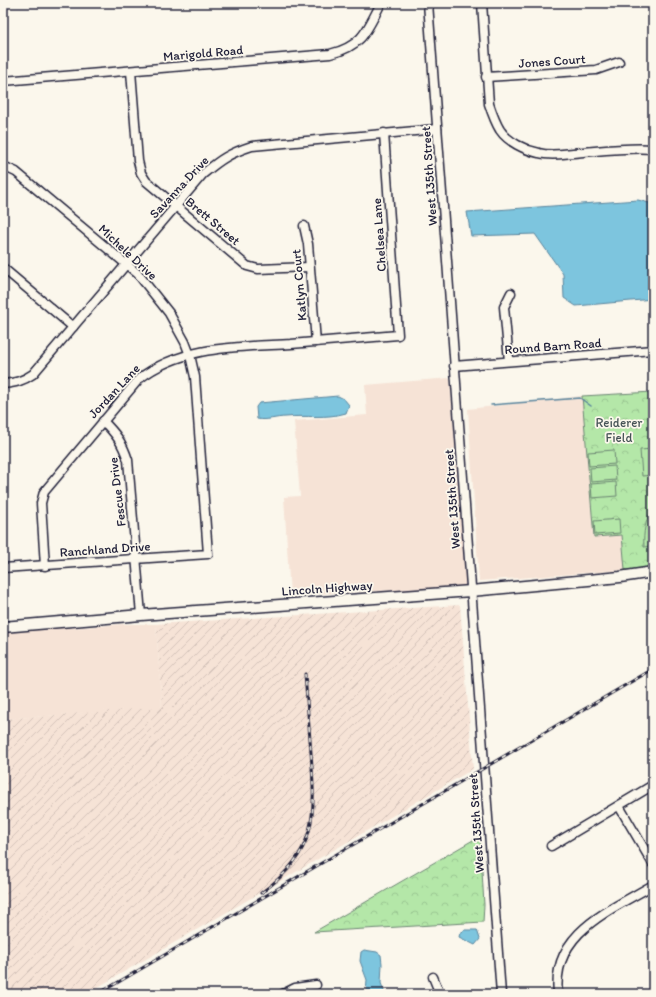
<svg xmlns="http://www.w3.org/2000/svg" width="656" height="997" viewBox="0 0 656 997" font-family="Itim,sans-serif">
<defs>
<pattern id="industrial-furrows" width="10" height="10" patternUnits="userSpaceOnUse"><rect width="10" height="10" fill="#f6e3d6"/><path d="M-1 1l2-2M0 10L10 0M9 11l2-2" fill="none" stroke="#d3c2b9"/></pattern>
<pattern id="forest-crowns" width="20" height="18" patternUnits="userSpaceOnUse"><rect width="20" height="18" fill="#b4e7a8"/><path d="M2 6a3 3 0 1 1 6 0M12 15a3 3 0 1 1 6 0" fill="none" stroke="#9ac692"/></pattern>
</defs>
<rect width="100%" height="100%" fill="#fbf7ec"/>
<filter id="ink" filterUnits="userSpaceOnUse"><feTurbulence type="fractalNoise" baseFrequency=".025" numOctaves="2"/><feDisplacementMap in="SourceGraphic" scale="8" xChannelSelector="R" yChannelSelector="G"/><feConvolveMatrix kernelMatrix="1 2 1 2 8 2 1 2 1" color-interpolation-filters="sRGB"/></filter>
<g filter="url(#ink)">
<g fill="#f6e3d6">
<polygon points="450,378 466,587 290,595 284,497 300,496 294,421 367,415 365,385"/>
<polygon points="582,396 594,537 622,535 625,570 479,581 468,409"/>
<polygon points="124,624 156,624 162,708 3,719 3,631 86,627"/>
</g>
<polygon fill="url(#industrial-furrows)" points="460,605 473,769 86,994 3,994 3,719 162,707 156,624"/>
<g fill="url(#forest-crowns)" stroke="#6b8472">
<polygon points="653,392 653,568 625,570 622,535 594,537 582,396"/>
<polygon points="480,836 484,905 483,922 314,932"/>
</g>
<g fill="#b4e7a8" stroke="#6b8472">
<polygon points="653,449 653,475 642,476 640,450"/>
<polygon points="614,450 615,464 589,466 588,452"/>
<polygon points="615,466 616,480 591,482 590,468"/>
<polygon points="616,482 617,496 592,498 591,484"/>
<path d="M 653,508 L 653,546 L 644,547 C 643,533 645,520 653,508 Z"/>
<polygon points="619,519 620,533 595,535 594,521"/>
</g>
<g fill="#7dc5de" stroke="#59849d">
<polygon points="638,200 653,204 653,299 576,306 564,298 563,274 535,234 471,236 467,212"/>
<path d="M 338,396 L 344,399 L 349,405 L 346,413 C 326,419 306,415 286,417 C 276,417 267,421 257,419 L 256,407 L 259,403 Z"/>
<polygon points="465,930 477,930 480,939 475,945 459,937 460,933"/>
<polygon points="364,950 377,952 381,955 382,964 381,983 385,994 366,994 367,980 360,961 361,952"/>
</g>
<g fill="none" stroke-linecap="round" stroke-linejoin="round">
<polyline stroke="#59849d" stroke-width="1.5" points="491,405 580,398 591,406"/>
<g stroke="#22223b" stroke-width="11">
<g id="minor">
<polyline points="428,3 501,994"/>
<path d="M 482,3 L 489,104 C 492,113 495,122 500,130 C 508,142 525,150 539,153 C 550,156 562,154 573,153 C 599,151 627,147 653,149"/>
<polyline points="131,71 138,161 141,173 146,181 247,266 258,269 309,267"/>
<polyline points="486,77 596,70 619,62"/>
<path d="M 3,81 L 330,54 C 362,46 367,31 381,3"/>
<polyline points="3,166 16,172 138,274 169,313 185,342 190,355 195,377 208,554 3,568"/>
<polyline points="304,226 308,244 316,342"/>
<polyline points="3,268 73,327"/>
<polyline points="509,361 504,307 511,293"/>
<polyline points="454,366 653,350"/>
<path d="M 3,384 C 15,383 23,381 33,374 L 203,174 C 221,159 230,153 252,146 L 437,129"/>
<path d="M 103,421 C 116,434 122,442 128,460 L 141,615"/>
<path d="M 45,566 L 41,503 L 44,492 L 139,379 C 182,345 240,347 291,344 C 327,341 363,338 398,335 L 384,133"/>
<polyline points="619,806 653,864"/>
<polyline points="551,846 653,785"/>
<polyline points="433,977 440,994"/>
<polyline points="283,994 295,988 316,985"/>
<path d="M 558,994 C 551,933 609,911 653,885"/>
</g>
</g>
<g stroke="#22223b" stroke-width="13">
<polyline id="major" points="3,627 141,615 471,591 620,577 653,572"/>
</g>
<use href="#minor" stroke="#fbf7ec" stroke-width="8"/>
<use href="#major" stroke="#fbf7ec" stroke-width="10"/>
<g stroke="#22223b" stroke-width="3">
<g id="rail">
<path d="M 261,893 C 317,852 316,817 311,753 C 309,726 307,700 305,674"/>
<polyline points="98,994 653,669"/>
</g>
</g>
<use href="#rail" stroke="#fbf7ec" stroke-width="1.5" stroke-dasharray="4.5" stroke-linecap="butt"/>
</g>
</g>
<g text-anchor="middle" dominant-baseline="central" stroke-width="3.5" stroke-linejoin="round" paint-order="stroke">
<g font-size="13" fill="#22223b" stroke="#fbf7ec">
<text transform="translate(203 53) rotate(-5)">Marigold Road</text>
<text transform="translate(552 61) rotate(-4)">Jones Court</text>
<text transform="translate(429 176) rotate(-94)">West 135th Street</text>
<text transform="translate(179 187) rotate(-47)">Savanna Drive</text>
<text transform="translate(213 221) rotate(40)">Brett Street</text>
<text transform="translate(379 235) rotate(-94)">Chelsea Lane</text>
<text transform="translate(128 252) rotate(43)">Michele Drive</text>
<text transform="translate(299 285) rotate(-95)">Katlyn Court</text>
<text transform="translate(553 346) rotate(-4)">Round Barn Road</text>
<text transform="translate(114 391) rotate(-47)">Jordan Lane</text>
<text transform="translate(117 492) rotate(-97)">Fescue Drive</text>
<text transform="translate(452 499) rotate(-94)">West 135th Street</text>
<text transform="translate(105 549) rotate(-4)">Ranchland Drive</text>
<text transform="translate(327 588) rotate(-4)">Lincoln Highway</text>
<text transform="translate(476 823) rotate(-94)">West 135th Street</text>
</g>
<g font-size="13" fill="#465356" stroke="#fbf7ec">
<text x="619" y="422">Reiderer<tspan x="619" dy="15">Field</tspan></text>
</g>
</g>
<rect width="656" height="997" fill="none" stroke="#fbf7ec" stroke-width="16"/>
<rect x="8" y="8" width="640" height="981" fill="none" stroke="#22223b" stroke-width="1.5" filter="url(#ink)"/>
</svg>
